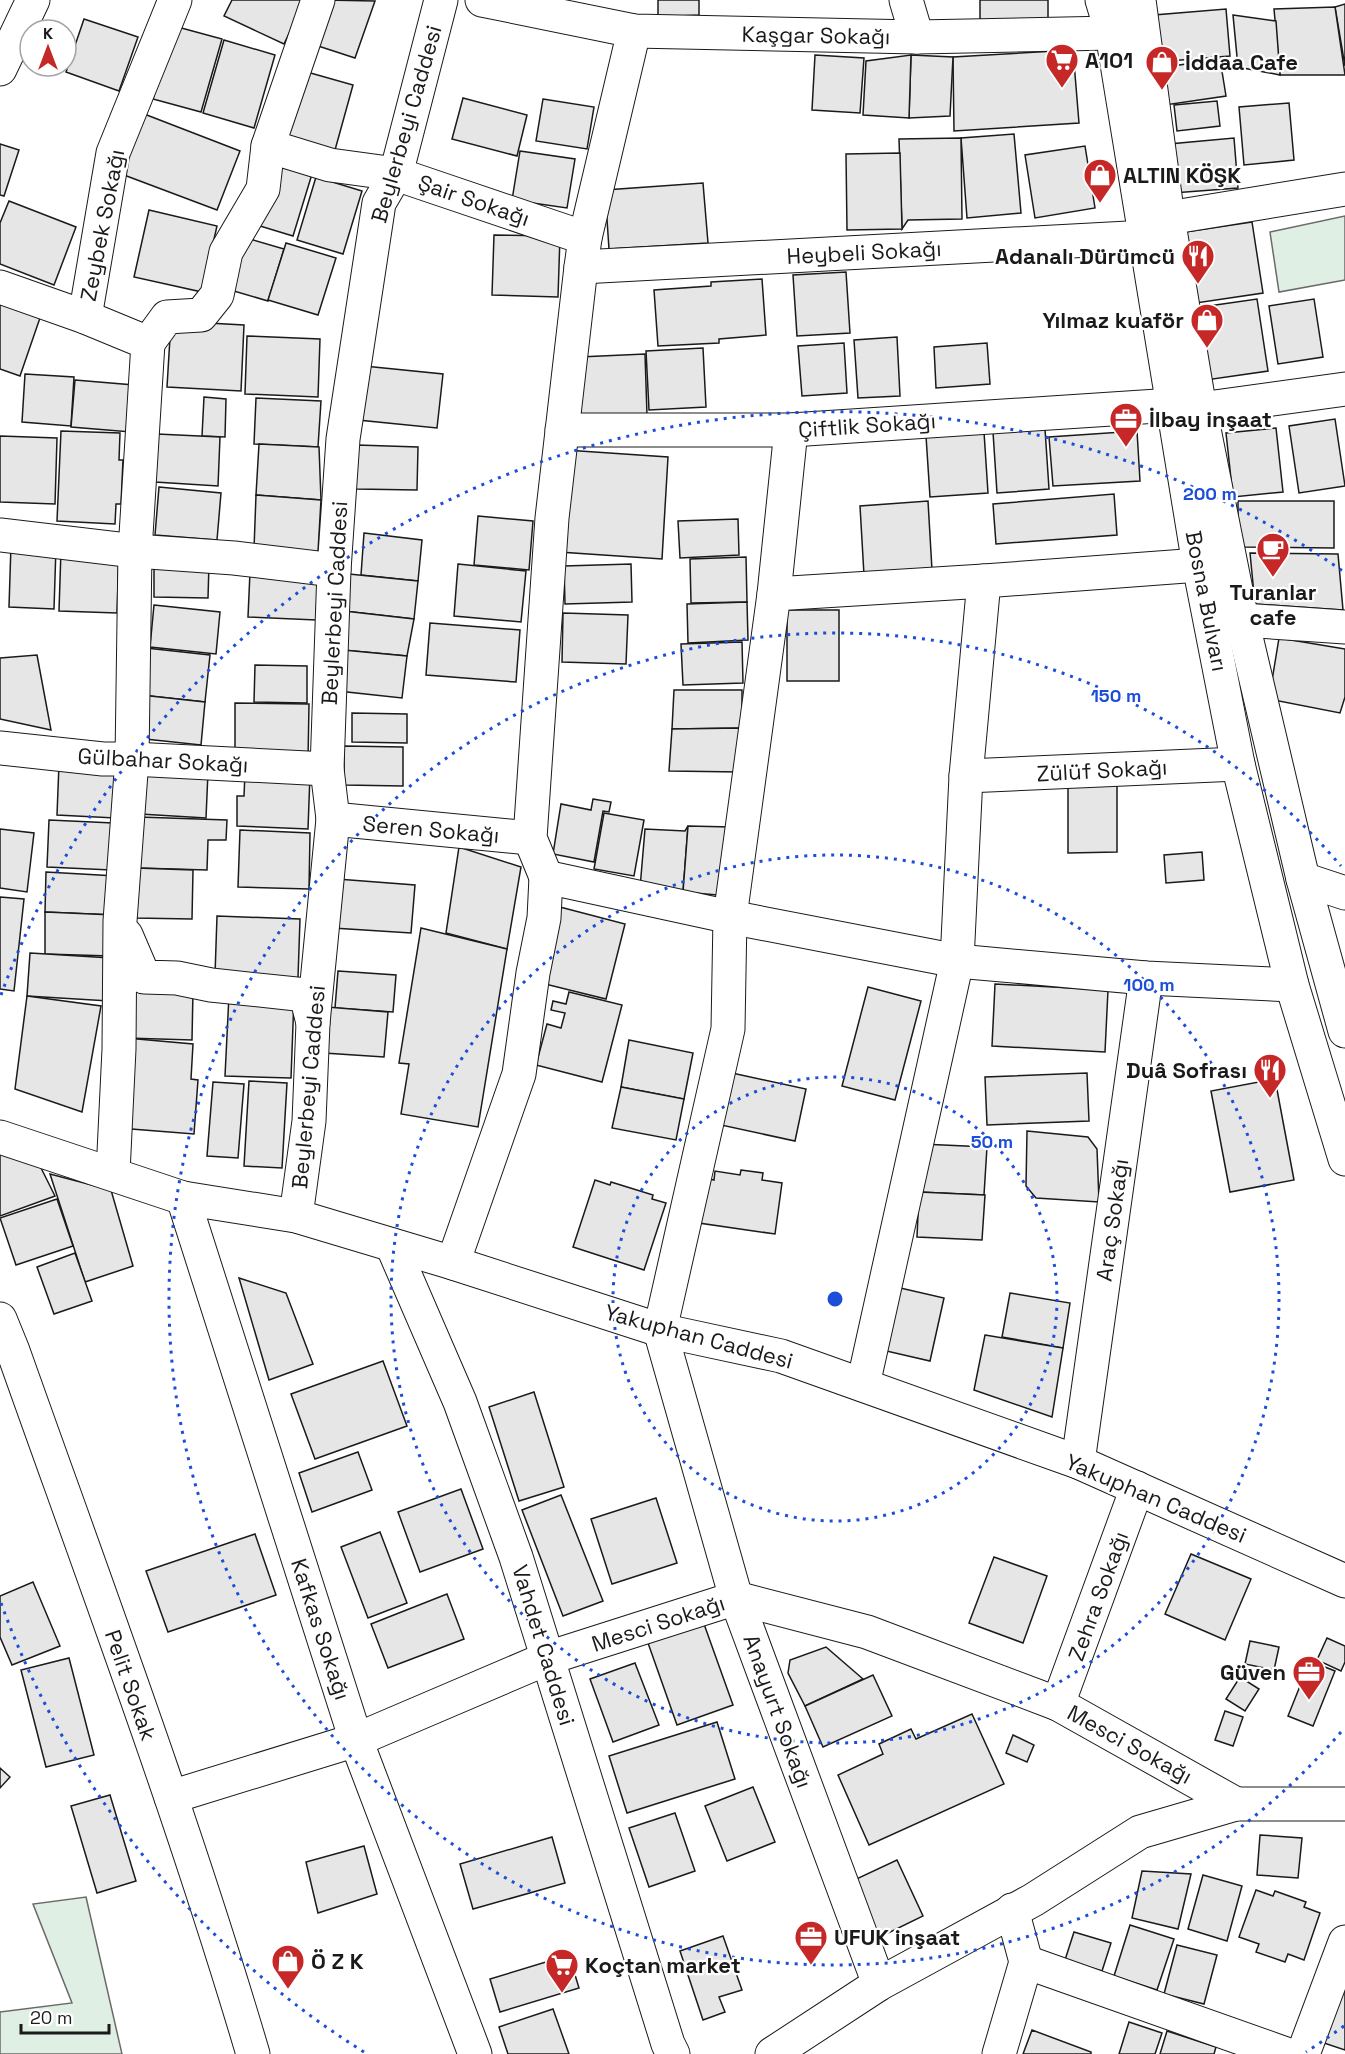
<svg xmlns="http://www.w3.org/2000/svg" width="1345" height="2054" viewBox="0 0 1345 2054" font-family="'Space Grotesk',sans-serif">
<rect width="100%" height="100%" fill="#fff"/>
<g fill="#e0efe3" stroke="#6a6a6a" stroke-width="1.5">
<polygon points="1345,216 1345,280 1279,292 1270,232"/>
<polygon points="86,1897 122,2054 0,2054 0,2012 72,2003 33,1904"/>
</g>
<g fill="#e6e6e6" stroke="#1a1a1a" stroke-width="1.5">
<polygon points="232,0 305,0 284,44 224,16"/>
<polygon points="324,0 375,1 355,58 309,43"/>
<polygon points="658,0 699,0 699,15 658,17"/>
<rect x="980" y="0" width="68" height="28"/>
<polygon points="1345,4 1345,66 1335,7"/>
<polygon points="1335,7 1345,75 1280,75 1274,9"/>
<polygon points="1226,9 1230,56 1157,62 1154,15"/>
<polygon points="1233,15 1276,21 1280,75 1238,67"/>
<polygon points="84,19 138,37 119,91 66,72"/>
<polygon points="174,26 222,39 201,112 153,99"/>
<polygon points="224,40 275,55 254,128 203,113"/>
<polygon points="1073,50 1079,123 954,131 953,57"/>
<polygon points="815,55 864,58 860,113 812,110"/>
<polygon points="911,55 953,57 950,116 909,118"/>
<polygon points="911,55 909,118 863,115 866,61"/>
<polygon points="1220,59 1226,96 1165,105 1159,68"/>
<polygon points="307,72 353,85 335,150 288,136"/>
<polygon points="463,98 527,115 517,156 452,139"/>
<polygon points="543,99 594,107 587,149 536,141"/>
<polygon points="1217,101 1220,126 1177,131 1174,105"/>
<polygon points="1289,103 1294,160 1244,165 1239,107"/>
<polygon points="139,112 240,151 217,210 116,172"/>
<polygon points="1014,134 1021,213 967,218 961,138"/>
<polygon points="961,138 962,219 908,220 902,229 899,139"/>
<polygon points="1234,138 1238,188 1173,193 1169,144"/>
<polygon points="0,144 19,150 4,196 0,195"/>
<polygon points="1085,146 1095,208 1035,218 1025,155"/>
<polygon points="520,151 575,159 567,208 512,200"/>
<polygon points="900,153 902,229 847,230 846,154"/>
<polygon points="279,165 312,174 293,236 260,226"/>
<polygon points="316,177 362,191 343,254 297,240"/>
<polygon points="703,183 708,243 609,249 605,190"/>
<polygon points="9,201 76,227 54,285 0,264 0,223"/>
<polygon points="149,210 217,226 202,292 134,277"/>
<polygon points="1252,222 1263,293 1196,303 1185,232"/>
<polygon points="494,235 560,236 558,297 492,295"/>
<polygon points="243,237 284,249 268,301 227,289"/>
<polygon points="286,243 336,258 318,315 268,300"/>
<polygon points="846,272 850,333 797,336 793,275"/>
<polygon points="762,279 766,335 719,339 719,343 658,346 654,290 711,286 711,282"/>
<polygon points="1257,299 1268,371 1206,380 1195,308"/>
<polygon points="1314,299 1323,357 1278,364 1269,306"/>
<polygon points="0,301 41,315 20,376 0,369"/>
<polygon points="171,321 244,325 241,391 167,387"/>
<polygon points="247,336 320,339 318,397 245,394"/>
<polygon points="897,337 900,396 858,398 854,340"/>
<polygon points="844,343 847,393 802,396 798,346"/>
<polygon points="987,343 990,384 936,388 934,347"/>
<polygon points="703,348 706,407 649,410 646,351"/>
<polygon points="645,354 647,415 581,417 579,357"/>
<polygon points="364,366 443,374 437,428 358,420"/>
<polygon points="25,374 74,377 71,426 22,422"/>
<polygon points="75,380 134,385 131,432 71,427"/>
<polygon points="204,397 226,399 225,437 202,436"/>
<polygon points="256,398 321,401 318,447 254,444"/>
<polygon points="1335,419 1345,486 1299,493 1289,426"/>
<polygon points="1276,428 1283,492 1233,497 1226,433"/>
<polygon points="1045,429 1049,489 997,493 993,432"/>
<polygon points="61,431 120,433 119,460 123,460 121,504 116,504 115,524 57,521"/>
<polygon points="1137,431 1140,481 1053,486 1049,437"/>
<polygon points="984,432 988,493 930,497 926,436"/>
<polygon points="157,434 220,437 218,486 155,482"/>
<polygon points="0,436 57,438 55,504 0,502"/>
<polygon points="259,444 319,447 321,500 256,495"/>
<polygon points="357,445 418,447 417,490 356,489"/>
<polygon points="565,450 668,457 662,559 559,552"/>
<polygon points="159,487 221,493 217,540 155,535"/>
<polygon points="1114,494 1117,535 996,544 993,504"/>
<polygon points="256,495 321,500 318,552 254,549"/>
<polygon points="928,501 932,570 864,575 860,506"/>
<polygon points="1238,501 1334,501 1334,548 1238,547"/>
<polygon points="478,516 533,521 529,570 474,565"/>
<polygon points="738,519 739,555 680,558 678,521"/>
<polygon points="364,533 422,540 418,581 361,575"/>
<polygon points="11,545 56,547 54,609 9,607"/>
<polygon points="61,550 119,552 117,613 59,611"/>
<polygon points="1250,553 1338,554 1343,610 1255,604"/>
<polygon points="746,557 747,602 691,603 690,559"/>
<polygon points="154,562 209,564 208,598 154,597"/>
<polygon points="458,564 526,571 521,622 454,616"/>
<polygon points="631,564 632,602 565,604 564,566"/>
<polygon points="250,572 318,575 316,620 248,617"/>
<polygon points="349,574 418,581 414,619 344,611"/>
<polygon points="747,602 748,640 688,643 687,604"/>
<polygon points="154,605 220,612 216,654 150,647"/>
<rect x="787" y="610" width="52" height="71"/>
<polygon points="344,611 414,619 407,656 343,650"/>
<polygon points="563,613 628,615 626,664 562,662"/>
<polygon points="430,623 520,630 516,682 426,675"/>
<polygon points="1279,638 1345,649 1345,697 1340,713 1269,699"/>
<polygon points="742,642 743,683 683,685 681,644"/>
<polygon points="146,648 210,655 205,702 141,695"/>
<polygon points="343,650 407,656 402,698 338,691"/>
<polygon points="37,655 51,730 0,719 0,658"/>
<polygon points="255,665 307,666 307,703 254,702"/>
<polygon points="674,690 742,690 742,728 672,729"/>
<polygon points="141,695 205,702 201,745 136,738"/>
<polygon points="235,703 309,704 308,760 235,759"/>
<polygon points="352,713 407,714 407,743 352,742"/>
<polygon points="742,728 740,772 669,771 672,729"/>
<polygon points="344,746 403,747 403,786 344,785"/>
<polygon points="59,764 117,767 115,818 57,815"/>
<polygon points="142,768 208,772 206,818 140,814"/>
<polygon points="245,773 310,775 308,829 237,826 237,796 244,796"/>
<polygon points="1068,781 1117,781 1117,852 1068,853"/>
<polygon points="593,799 611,802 609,812 603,811 594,862 553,854 561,804 591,810"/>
<polygon points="604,813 644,820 634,876 594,869"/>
<polygon points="139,817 227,820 226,840 208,840 207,870 138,868"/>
<polygon points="49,820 113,823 111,870 47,867"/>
<polygon points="688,826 683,892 640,888 645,829 685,831"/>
<polygon points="688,826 731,827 729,896 683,892"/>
<polygon points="0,829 34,833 27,892 0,888"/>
<polygon points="240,830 310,833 309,889 238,887"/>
<polygon points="459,847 521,867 507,949 446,933"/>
<polygon points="1202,852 1204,880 1166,883 1164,855"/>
<polygon points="136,868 193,870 192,919 134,918"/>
<polygon points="46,872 116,876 114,915 45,912"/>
<polygon points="337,879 415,885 411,933 333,928"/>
<polygon points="0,897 24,899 14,991 0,989"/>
<polygon points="560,907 625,924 606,999 541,983"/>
<polygon points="45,912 114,915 111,956 45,954"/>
<polygon points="217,916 300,919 298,978 215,975"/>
<polygon points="421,928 507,949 478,1127 401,1114 409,1064 399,1063"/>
<polygon points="30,953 111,958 109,1001 27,996"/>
<polygon points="338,971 396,975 393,1012 335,1008"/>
<polygon points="995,984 1108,990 1105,1052 992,1046"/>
<polygon points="868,987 921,1001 895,1100 842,1086"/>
<polygon points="128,990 193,991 192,1040 126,1038"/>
<polygon points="569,992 622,1005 602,1082 536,1065 547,1024 561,1028 565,1013 551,1010 553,1001 566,1004"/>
<polygon points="229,995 294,998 291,1078 225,1076"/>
<polygon points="27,996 101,1006 82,1112 15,1089"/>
<polygon points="327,1007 388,1012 384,1057 324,1053"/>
<polygon points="126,1038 193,1044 191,1079 198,1080 194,1134 119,1128"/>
<polygon points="629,1040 693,1053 684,1099 621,1087"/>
<polygon points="732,1073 806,1089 795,1141 721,1125"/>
<polygon points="1087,1073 1089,1121 987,1125 985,1077"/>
<polygon points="1275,1079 1294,1180 1230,1192 1211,1091"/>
<polygon points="249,1081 287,1083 282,1168 244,1166"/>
<polygon points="213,1082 244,1084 238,1158 207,1156"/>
<polygon points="621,1087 684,1099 676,1140 612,1128"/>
<polygon points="1027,1131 1088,1137 1097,1149 1099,1202 1036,1198 1026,1186"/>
<polygon points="0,1141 40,1166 55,1196 0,1216"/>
<polygon points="921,1144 987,1147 984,1195 919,1192"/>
<polygon points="741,1170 763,1173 762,1180 782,1183 775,1234 699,1223 705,1178 714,1180 715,1171 740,1175"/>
<polygon points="50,1174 111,1190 133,1266 85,1282"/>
<polygon points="595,1180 610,1185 611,1182 653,1195 652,1199 666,1203 644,1270 573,1247"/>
<polygon points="919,1192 985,1195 982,1240 917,1237"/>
<polygon points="57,1199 73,1246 16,1265 0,1218"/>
<polygon points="75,1253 92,1301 54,1314 37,1267"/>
<polygon points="239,1278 286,1293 313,1364 269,1380"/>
<polygon points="896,1287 944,1298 930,1361 882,1350"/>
<polygon points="1010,1293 1070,1303 1063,1348 1002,1337"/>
<polygon points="985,1335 1063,1348 1052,1417 974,1390"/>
<polygon points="383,1361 407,1426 315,1459 291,1394"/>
<polygon points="534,1392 564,1487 519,1501 489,1407"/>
<polygon points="358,1452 372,1490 312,1512 299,1473"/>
<polygon points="461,1489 483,1549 420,1572 398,1512"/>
<polygon points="561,1495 603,1601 563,1616 522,1510"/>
<polygon points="656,1498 677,1563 612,1584 591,1519"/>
<polygon points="380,1532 407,1603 368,1618 341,1547"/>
<polygon points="255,1534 276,1595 168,1632 146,1571"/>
<polygon points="1191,1554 1251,1579 1225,1640 1165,1614"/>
<polygon points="994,1557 1047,1576 1023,1643 969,1623"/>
<polygon points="33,1582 60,1646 12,1665 0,1637 0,1596"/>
<polygon points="447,1594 464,1639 388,1668 371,1624"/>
<polygon points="704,1624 733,1705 677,1725 648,1643"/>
<polygon points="1327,1638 1345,1646 1345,1662 1341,1671 1317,1660"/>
<polygon points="1250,1641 1279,1647 1274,1670 1245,1664"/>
<polygon points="826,1647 863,1679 805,1706 788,1673 790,1660"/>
<polygon points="69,1658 94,1755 46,1767 21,1670"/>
<polygon points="1310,1661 1335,1671 1313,1726 1288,1716"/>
<polygon points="635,1663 659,1725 613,1742 590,1679"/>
<polygon points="873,1675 892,1716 823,1747 805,1706"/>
<polygon points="1240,1677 1259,1689 1245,1711 1226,1699"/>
<polygon points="1225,1711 1243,1717 1233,1746 1215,1740"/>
<polygon points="972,1714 1004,1784 869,1845 838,1775 883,1754 879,1744 911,1729 916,1739"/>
<polygon points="717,1722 735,1779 627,1813 609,1756"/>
<polygon points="1013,1735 1034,1745 1027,1762 1006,1753"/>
<polygon points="0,1768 10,1777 0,1788"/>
<polygon points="753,1787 775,1842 727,1861 705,1806"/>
<polygon points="110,1795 136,1881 97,1893 71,1806"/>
<polygon points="675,1813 695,1871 649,1887 629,1828"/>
<polygon points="1260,1835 1302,1838 1298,1878 1257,1875"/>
<polygon points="552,1837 565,1883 473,1909 460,1864"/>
<polygon points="364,1846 377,1894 318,1913 306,1862"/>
<polygon points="897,1860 923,1916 878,1938 852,1881"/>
<polygon points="1142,1871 1191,1874 1178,1929 1132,1918"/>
<polygon points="1203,1875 1242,1886 1227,1941 1188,1929"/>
<polygon points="1256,1890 1273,1896 1275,1891 1306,1902 1304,1907 1320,1913 1304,1960 1288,1954 1285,1962 1256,1952 1259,1944 1239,1937"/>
<polygon points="1130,1925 1174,1939 1157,1990 1114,1976"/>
<polygon points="1074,1932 1111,1943 1102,1971 1065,1960"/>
<polygon points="723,1936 742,1990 719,1997 725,2012 703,2020 680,1951"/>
<polygon points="1177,1945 1217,1955 1204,2004 1164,1994"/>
<polygon points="569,1955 579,1988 500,2012 490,1979"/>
<polygon points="1338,1990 1345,1992 1345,2050 1321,2042"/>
<polygon points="553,2009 569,2054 508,2054 499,2027"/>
<polygon points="1129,2022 1162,2033 1155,2054 1119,2054"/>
<polygon points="1032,2030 1091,2052 1091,2054 1023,2054"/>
<polygon points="1167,2031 1216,2047 1214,2054 1160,2054"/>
</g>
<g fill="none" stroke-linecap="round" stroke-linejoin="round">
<g stroke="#1a1a1a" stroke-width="35">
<g id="minor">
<polyline points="318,0 268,146 330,165 396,174 585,238"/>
<polyline points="482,0 634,31 917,37 1112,33 1129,11"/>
<polyline points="906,0 917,37"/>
<polyline points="0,69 33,0"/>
<polyline points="1168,218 1345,189"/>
<polyline points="581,267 1147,237"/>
<polyline points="0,287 85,317 148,343 135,551 132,759 120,921 119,1049 113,1173"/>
<polyline points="85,317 113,153 175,0"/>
<polyline points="148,343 167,317 201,315 217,295 226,252 263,189 268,146"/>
<polyline points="1200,409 1345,389"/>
<polyline points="562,430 791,430 1173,405"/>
<polyline points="0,535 135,551 234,558 334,570"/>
<polyline points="774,594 791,430"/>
<polyline points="1242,620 1345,627"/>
<polyline points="0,748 103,759 132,759 327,769"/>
<polyline points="966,776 1238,764"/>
<polyline points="333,819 530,838"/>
<polyline points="546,877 530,838 552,518 581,267 585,238 634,31"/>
<polyline points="1303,879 1345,893"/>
<polyline points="126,935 144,977 177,978 211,985 306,995 313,1023"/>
<polyline points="0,1137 183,1198 296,1216 453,1263 660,1330 781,1356 1078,1462 1345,1581"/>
<polyline points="183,1198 356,1740 475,2054"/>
<polyline points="296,1216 309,1121 313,1023 333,819 327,769 334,570 343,439 379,203 396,174 441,0"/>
<polyline points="392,1245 460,1402 516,1557 668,2044 673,2054"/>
<polyline points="453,1263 519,1074 533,973 544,918 546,877 730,917 957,961 1146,978 1292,985"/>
<path d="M 0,1319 L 13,1351 C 96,1585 183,1817 253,2054"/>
<polyline points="863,1385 957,961 966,776 984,581 1199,565"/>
<polyline points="1078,1462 1146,978"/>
<polyline points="1058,1704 1137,1488"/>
<polyline points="171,1797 356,1740 548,1658 736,1598 867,1632 1058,1704 1236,1804"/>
<polyline points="1026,1962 1286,2054"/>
<polyline points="879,1984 736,1598 660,1330 728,1029 730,917 774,594 984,581"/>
<polyline points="772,2054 879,1984 1033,1900 1140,1832 1236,1804 1345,1804"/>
<polyline points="999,2054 1026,1962 1012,1910"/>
<polyline points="1303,2054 1345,1942"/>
</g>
</g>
<g stroke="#1a1a1a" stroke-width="35">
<g id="major">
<polyline points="1102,0 1112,33 1199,565 1238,764 1292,985 1345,1159"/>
<polyline points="1139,0 1168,218 1200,409 1242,620 1303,879 1345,1031"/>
</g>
</g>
<use href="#minor" stroke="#fff" stroke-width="33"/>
<use href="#major" stroke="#fff" stroke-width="33"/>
</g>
<g fill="none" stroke="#1d4ed8" stroke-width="3" stroke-dasharray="3 6">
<circle cx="835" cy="1299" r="222"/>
<circle cx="835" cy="1299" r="444"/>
<path d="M1341 1732A666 666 0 1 1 1341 866"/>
<path d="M1344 2026A888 888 0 0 1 1306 2052M364 2052A888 888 0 0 1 1 1603M1 995A888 888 0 0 1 1344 572"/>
</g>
<defs>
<g id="supermarket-pin" transform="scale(1.725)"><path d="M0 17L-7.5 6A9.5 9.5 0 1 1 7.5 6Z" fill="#c62828" stroke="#fff"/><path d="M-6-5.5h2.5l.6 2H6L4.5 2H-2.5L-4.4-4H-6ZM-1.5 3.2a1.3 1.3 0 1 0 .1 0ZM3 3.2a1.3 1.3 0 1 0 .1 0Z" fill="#fff"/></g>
<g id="shop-pin" transform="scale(1.725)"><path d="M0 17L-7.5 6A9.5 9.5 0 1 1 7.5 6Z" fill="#c62828" stroke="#fff"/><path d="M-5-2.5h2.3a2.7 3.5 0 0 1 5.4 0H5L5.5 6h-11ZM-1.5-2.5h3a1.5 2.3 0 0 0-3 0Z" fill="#fff"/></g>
<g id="restaurant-pin" transform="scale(1.725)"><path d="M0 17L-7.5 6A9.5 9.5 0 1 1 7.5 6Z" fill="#c62828" stroke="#fff"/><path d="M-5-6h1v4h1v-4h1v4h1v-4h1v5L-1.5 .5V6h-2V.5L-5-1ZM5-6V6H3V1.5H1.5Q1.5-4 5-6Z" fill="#fff"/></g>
<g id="office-pin" transform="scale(1.725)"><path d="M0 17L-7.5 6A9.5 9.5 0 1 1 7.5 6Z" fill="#c62828" stroke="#fff"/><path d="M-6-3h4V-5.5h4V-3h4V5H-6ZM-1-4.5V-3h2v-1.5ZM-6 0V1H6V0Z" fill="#fff"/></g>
<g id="cafe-pin" transform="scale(1.725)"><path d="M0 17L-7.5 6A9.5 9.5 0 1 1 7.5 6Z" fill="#c62828" stroke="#fff"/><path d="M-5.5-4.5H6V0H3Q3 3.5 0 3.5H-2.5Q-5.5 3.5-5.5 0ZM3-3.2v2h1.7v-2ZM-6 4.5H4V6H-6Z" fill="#fff"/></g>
</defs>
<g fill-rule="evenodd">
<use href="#supermarket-pin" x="1062" y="60"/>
<use href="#shop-pin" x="1162" y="62"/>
<use href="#shop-pin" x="1100" y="175"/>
<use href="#restaurant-pin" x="1198" y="256"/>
<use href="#shop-pin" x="1207" y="320"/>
<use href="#office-pin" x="1126" y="419"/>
<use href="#cafe-pin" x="1273" y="549"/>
<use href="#restaurant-pin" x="1270" y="1070"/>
<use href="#office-pin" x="1309" y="1672"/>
<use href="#office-pin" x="811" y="1937"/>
<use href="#shop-pin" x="288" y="1961"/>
<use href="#supermarket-pin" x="562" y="1965"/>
</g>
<g text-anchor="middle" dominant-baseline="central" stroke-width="4.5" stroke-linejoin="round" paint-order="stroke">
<g font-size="22" fill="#1a1a1a" stroke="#fff">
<text transform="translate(816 35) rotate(1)">Kaşgar Sokağı</text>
<text transform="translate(406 124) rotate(-74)">Beylerbeyi Caddesi</text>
<text transform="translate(474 200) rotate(19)">Şair Sokağı</text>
<text transform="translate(102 225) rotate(-79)">Zeybek Sokağı</text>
<text transform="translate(864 252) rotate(-3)">Heybeli Sokağı</text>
<text transform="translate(867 425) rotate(-4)">Çiftlik Sokağı</text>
<text transform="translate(1207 601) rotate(79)">Bosna Bulvarı</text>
<text transform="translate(334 603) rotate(-87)">Beylerbeyi Caddesi</text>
<text transform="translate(163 760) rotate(3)">Gülbahar Sokağı</text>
<text transform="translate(1102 770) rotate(-3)">Zülüf Sokağı</text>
<text transform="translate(431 829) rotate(5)">Seren Sokağı</text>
<text transform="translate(308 1087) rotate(-85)">Beylerbeyi Caddesi</text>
<text transform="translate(1112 1220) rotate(-82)">Araç Sokağı</text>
<text transform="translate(699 1336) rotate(15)">Yakuphan Caddesi</text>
<text transform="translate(1156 1498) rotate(23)">Yakuphan Caddesi</text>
<text transform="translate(1098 1596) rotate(-70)">Zehra Sokağı</text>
<text transform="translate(658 1623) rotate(-18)">Mesci Sokağı</text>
<text transform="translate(321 1629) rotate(72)">Kafkas Sokağı</text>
<text transform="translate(544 1645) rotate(73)">Vahdet Caddesi</text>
<text transform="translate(131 1685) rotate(71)">Pelit Sokak</text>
<text transform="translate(778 1711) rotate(70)">Anayurt Sokağı</text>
<text transform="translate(1130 1744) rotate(29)">Mesci Sokağı</text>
</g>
<g font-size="22" font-weight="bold" fill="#1a1a1a" stroke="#fff" text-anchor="start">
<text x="1085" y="60">A101</text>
<text x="1185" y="62">İddaa Cafe</text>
<text x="1123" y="175">ALTIN KÖŞK</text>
<text x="1175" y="256" text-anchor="end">Adanalı Dürümcü</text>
<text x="1184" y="320" text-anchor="end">Yılmaz kuaför</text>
<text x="1149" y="419">İlbay inşaat</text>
<text x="1273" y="592" text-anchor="middle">Turanlar<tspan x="1273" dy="25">cafe</tspan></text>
<text x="1247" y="1070" text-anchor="end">Duâ Sofrası</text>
<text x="1286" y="1672" text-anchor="end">Güven</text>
<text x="834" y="1937">UFUK inşaat</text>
<text x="311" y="1961">Ö Z K</text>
<text x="585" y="1965">Koçtan market</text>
</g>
</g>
<circle cx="835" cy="1299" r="9" fill="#1d4ed8" stroke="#fff" stroke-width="3"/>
<g font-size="18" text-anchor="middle" font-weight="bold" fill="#1d4ed8" stroke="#fff" stroke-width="4.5" stroke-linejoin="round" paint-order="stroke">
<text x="1210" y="500">200 m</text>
<text x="1116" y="702">150 m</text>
<text x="1149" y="991">100 m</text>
<text x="992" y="1148">50 m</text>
</g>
<g transform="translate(48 48)"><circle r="28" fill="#ffffff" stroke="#a3a3a3" stroke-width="1.5"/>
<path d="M0-4.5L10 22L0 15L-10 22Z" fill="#c62828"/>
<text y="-9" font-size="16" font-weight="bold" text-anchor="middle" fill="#1a1a1a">K</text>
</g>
<path d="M21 2024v9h88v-9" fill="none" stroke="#1a1a1a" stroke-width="3"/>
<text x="30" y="2024" font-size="18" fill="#1a1a1a" stroke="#ffffff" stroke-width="4.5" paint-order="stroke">20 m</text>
</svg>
